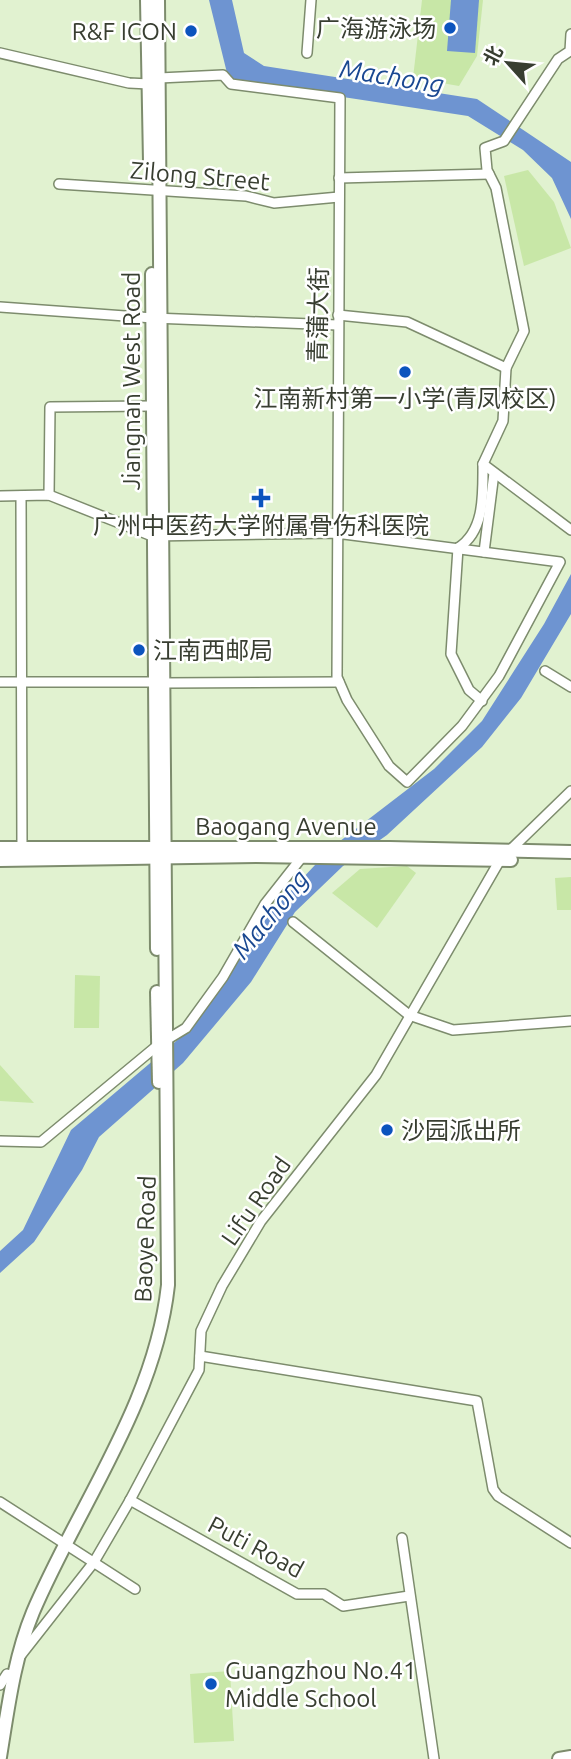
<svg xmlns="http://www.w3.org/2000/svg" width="571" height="1759" viewBox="0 0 571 1759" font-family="Ubuntu,'Noto Sans SC',sans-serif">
<rect width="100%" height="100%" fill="#e1f2d0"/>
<g fill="#c8e7a7">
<polygon points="422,0 483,0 477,56 459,86 413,78"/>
<polygon points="528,170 554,202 571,248 524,266 504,176"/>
<polygon points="407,866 416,873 377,928 332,893 360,869"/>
<polygon points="571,877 571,910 557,910 555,878"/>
<polygon points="75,975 100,976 99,1028 74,1028"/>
<polygon points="0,1065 34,1103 0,1101"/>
<polygon points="230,1671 234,1741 194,1743 190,1674"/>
</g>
<g fill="#6e94d1">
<polygon points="209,0 232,0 244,53 264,66 477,99 571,162 571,219 552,178 523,150 468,116 231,80 227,73"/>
<polygon points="451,0 479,0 475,53 447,51"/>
<polygon points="571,574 571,614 521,698 482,747 387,835 343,866 295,912 251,982 183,1063 99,1137 82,1170 34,1242 0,1273 0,1251 23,1230 71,1130 194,1026 268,915 331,848 434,769 482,721 544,624"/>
</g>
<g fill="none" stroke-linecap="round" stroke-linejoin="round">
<g stroke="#7d8c6d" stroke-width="12">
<g id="minor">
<polyline points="571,34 570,51 558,59 504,141 485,148 487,170 496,188 524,331 506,368 503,421 483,464 571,530"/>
<polyline points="0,53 129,83 149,84 159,78 223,75 231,84 340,98 337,677 347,700 389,766 407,782 462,726 499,676 560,562 336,533 152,536 49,495 0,496"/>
<polyline points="307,53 311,0"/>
<polyline points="339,178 489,174"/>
<polyline points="59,184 246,196 274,203 339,197"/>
<polyline points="0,307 153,318 338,325"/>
<polyline points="338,315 407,322 506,368"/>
<polyline points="49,495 50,407 151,406"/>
<polyline points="21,496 22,848"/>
<polyline points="458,548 451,654 469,690 482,701"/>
<path d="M 458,548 C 485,531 483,494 483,464"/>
<polyline points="484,552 494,473"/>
<polyline points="545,671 571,687"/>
<polyline points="0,682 154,682"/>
<polyline points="165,683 339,682"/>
<polyline points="293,922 409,1015 453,1030 571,1021"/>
<polyline points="0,1141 41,1142 158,1045 186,1028 223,977 265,904 302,857"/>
<polyline points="200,1356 477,1401 493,1489 498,1496 571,1543"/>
<polyline points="130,1500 297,1594 324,1594 343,1606 409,1596"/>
<polyline points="0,1502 135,1589"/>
<polyline points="402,1538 434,1759"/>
<polyline points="21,1655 94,1562 129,1502 199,1370 201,1331 222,1286 261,1221 376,1075 500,860 571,791"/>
<polyline points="0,1685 7,1674"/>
</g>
</g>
<g stroke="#7d8c6d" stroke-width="16">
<g id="secondary">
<polyline points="147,0 150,162"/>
<polyline points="152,274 157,949"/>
<polyline points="0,848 390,848 571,852"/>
<polyline points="0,860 256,856 511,860"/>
<polyline points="157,992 159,1082"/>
<path d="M 0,1757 C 8,1708 14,1658 33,1612 C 79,1504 155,1404 168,1285 L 158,0"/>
<polyline points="559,1759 571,1757"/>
</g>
</g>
<use href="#minor" stroke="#fff" stroke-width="9"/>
<use href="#secondary" stroke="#fff" stroke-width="12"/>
</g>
<g fill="#0c54be" stroke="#fff" stroke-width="2.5">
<circle cx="450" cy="28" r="7"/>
<circle cx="191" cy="31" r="7"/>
<circle cx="405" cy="372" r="7"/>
<path d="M257.5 487.5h7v7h7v7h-7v7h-7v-7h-7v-7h7z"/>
<circle cx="139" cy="650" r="7"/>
<circle cx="387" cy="1130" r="7"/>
<circle cx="211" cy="1684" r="7"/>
</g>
<g text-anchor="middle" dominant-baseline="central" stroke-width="5" stroke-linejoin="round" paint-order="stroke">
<g font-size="24" fill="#383e31" stroke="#fff" text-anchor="start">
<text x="436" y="28" text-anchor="end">广海游泳场</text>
<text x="177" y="31" text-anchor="end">R&amp;F ICON</text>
<text x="405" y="398" text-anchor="middle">江南新村第一小学(青凤校区)</text>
<text x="261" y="525" text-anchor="middle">广州中医药大学附属骨伤科医院</text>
<text x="153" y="650">江南西邮局</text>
<text x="401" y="1130">沙园派出所</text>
<text x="225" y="1670">Guangzhou No.41<tspan x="225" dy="28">Middle School</tspan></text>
</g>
<g font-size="24" fill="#383e31" stroke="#fff">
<text transform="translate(200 176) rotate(5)">Zilong Street</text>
<text transform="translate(318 315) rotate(-89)">青蒲大街</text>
<text transform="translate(131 381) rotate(-90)">Jiangnan West Road</text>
<text x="286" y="826">Baogang Avenue</text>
<text transform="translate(256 1201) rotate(-55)">Lifu Road</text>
<text transform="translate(145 1239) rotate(-88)">Baoye Road</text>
<text transform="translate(256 1547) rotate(28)">Puti Road</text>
</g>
<g font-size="26" font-style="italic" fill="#1a4891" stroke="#fff">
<text transform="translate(392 76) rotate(9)">Machong</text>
<text transform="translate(270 914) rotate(-51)">Machong</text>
</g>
</g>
<g transform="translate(508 63) rotate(297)" stroke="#ffffff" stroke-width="5" paint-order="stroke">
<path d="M0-5L12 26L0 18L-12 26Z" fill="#383e31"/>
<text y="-10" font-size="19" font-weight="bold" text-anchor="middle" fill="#383e31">北</text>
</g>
</svg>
